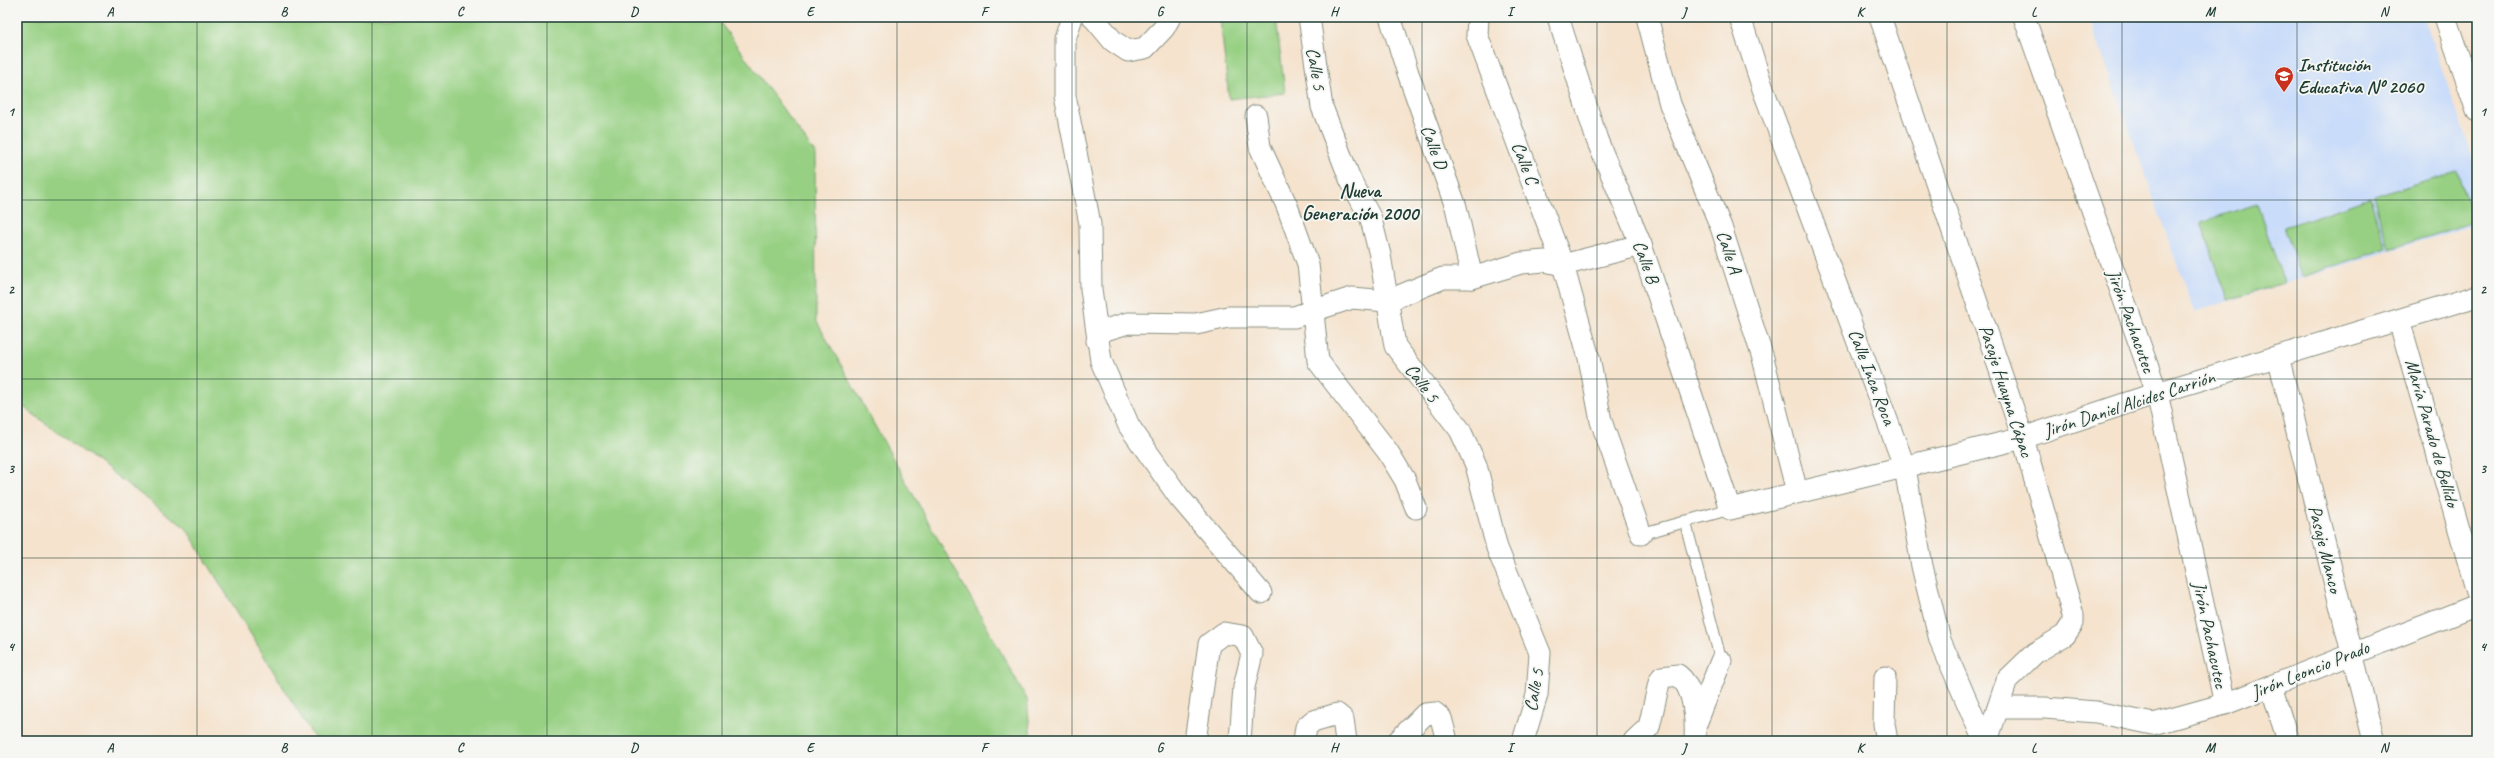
<svg xmlns="http://www.w3.org/2000/svg" width="2494" height="758" viewBox="0 0 2494 758" font-family="Caveat,sans-serif">
<rect width="100%" height="100%" fill="#f6f6f2"/>
<filter id="ink" filterUnits="userSpaceOnUse"><feTurbulence type="fractalNoise" baseFrequency=".025" numOctaves="2"/><feDisplacementMap in="SourceGraphic" scale="8" xChannelSelector="R" yChannelSelector="G"/><feConvolveMatrix kernelMatrix="1 2 1 2 8 2 1 2 1" color-interpolation-filters="sRGB"/></filter>
<filter id="wash" filterUnits="userSpaceOnUse"><feTurbulence type="fractalNoise" baseFrequency=".012" numOctaves="4" result="noise"/><feDisplacementMap in="SourceGraphic" scale="16" xChannelSelector="R" yChannelSelector="G"/><feGaussianBlur stdDeviation="0.9" result="paint"/><feColorMatrix in="noise" values="0 0 0 0 0 0 0 0 0 0 0 0 0 0 0 0 0 1.4 0 .05"/><feComposite in="paint" operator="in"/></filter>
<g filter="url(#wash)">
<rect width="100%" height="100%" fill="#f5e3ce"/>
<polygon fill="#c9dcf9" points="2089,17 2424,17 2477,170 2477,224 2194,312"/>
<g fill="#97d083" stroke="#5b865c">
<polygon points="17,17 716,17 815,153 816,320 1027,699 1031,741 316,741 186,528 17,402"/>
<polygon points="1220,17 1276,17 1285,93 1229,99"/>
<polygon points="2457,171 2473,222 2390,249 2373,197"/>
<polygon points="2370,198 2387,248 2302,277 2284,227"/>
<polygon points="2257,204 2284,283 2228,300 2201,222"/>
</g>
</g>
<g filter="url(#ink)">
<g fill="none" stroke-linecap="round" stroke-linejoin="round">
<g stroke="#8a9081" stroke-width="13">
<g id="lane">
<polyline points="1685,521 1721,661"/>
<polyline points="1641,534 1730,509"/>
</g>
</g>
<g stroke="#8a9081" stroke-width="23">
<g id="street">
<polyline points="1072,17 1065,39 1065,96 1090,224 1091,289 1101,361 1129,426 1179,497 1261,593"/>
<polyline points="1093,17 1113,41 1128,51 1145,48 1164,28 1170,17"/>
<polyline points="1309,17 1322,107 1350,179 1371,219 1380,255 1395,346 1460,430 1476,465 1497,548 1540,653 1537,695 1523,741"/>
<polyline points="1390,17 1408,73 1456,207 1472,278"/>
<polyline points="1478,17 1477,35 1563,265 1589,358 1601,421 1641,534"/>
<polyline points="1558,17 1597,140 1641,245 1730,509 2023,438 2157,393 2477,296"/>
<polyline points="1647,17 1670,104 1721,227 1763,358 1797,492"/>
<polyline points="1740,17 1763,89 1905,468 1922,566 1940,640 1984,741"/>
<polyline points="1880,17 2023,438 2073,615 2073,623 2065,635 2035,653 2007,680 1987,741"/>
<polyline points="2024,17 2157,393 2225,704"/>
<polyline points="2445,17 2477,111"/>
<polyline points="1256,116 1260,147 1287,206 1308,264 1318,361 1388,452 1405,480 1416,508"/>
<polyline points="2399,320 2477,592"/>
<polyline points="1097,341 1102,331 1128,323 1196,324 1228,317 1294,317 1352,298 1387,301 1443,278 1472,278 1521,263 1545,261 1563,265 1641,245"/>
<polyline points="2278,356 2374,741"/>
<polyline points="1885,677 1884,724 1887,741"/>
<polyline points="2271,686 2288,741"/>
<polyline points="1998,708 2045,708 2096,712 2153,724 2225,704 2477,605"/>
<polyline points="1696,724 1721,661"/>
<polyline points="1195,741 1209,644 1224,633 1243,636 1252,654 1244,687 1240,741"/>
<polyline points="1304,741 1306,727 1313,721 1337,714 1343,719 1346,741"/>
<polyline points="1398,741 1425,714 1435,713 1441,718 1447,741"/>
<path d="M 1634,741 L 1649,727 L 1659,683 L 1662,677 L 1678,675 C 1695,688 1696,721 1695,741"/>
</g>
</g>
<use href="#lane" stroke="#fff" stroke-width="11"/>
<use href="#street" stroke="#fff" stroke-width="21"/>
</g>
</g>
<path fill="none" stroke="#1f3d34" stroke-width="1" stroke-opacity="0.55" d="M 197,17 L 197,741M 372,17 L 372,741M 547,17 L 547,741M 722,17 L 722,741M 897,17 L 897,741M 1072,17 L 1072,741M 1247,17 L 1247,741M 1422,17 L 1422,741M 1597,17 L 1597,741M 1772,17 L 1772,741M 1947,17 L 1947,741M 2122,17 L 2122,741M 2297,17 L 2297,741M 17,200 L 2477,200M 17,379 L 2477,379M 17,558 L 2477,558"/>
<defs>
<g id="school-pin" transform="scale(1)"><path d="M0 17L-7.5 6A9.5 9.5 0 1 1 7.5 6Z" fill="#c8321e" stroke="#f6f6f2"/><path d="M0-5L7-2L0 1L-7-2ZM-4 1L0 2.5L4 1V4Q0 6-4 4Z" fill="#fff"/></g>
</defs>
<g fill-rule="evenodd">
<use href="#school-pin" x="2284" y="76"/>
</g>
<g text-anchor="middle" dominant-baseline="central" stroke-width="3.5" stroke-linejoin="round" paint-order="stroke">
<g font-size="19" font-weight="bold" fill="#1f3d34" stroke="#f6f6f2" text-anchor="start">
<text x="2298" y="65">Institución<tspan x="2298" dy="22">Educativa Nº 2060</tspan></text>
</g>
<g font-size="19" fill="#1f3d34" stroke="#f6f6f2">
<text transform="translate(1316 69) rotate(80)">Calle 5</text>
<text transform="translate(1434 147) rotate(70)">Calle D</text>
<text transform="translate(1525 163) rotate(69)">Calle C</text>
<text transform="translate(1729 252) rotate(72)">Calle A</text>
<text transform="translate(1646 262) rotate(70)">Calle B</text>
<text transform="translate(2131 321) rotate(70)">Jirón Pachacutec</text>
<text transform="translate(1872 377) rotate(69)">Calle Inca Roca</text>
<text transform="translate(1422 383) rotate(53)">Calle 5</text>
<text transform="translate(2006 391) rotate(72)">Pasaje Huayna Cápac</text>
<text transform="translate(2129 404) rotate(-18)">Jirón Daniel Alcides Carrión</text>
<text transform="translate(2432 433) rotate(74)">María Parado de Bellido</text>
<text transform="translate(2325 549) rotate(76)">Pasaje Manco</text>
<text transform="translate(2210 635) rotate(78)">Jirón Pachacutec</text>
<text transform="translate(2310 670) rotate(-22)">Jirón Leoncio Prado</text>
<text transform="translate(1534 690) rotate(-80)">Calle 5</text>
</g>
<g font-size="20" font-weight="bold" fill="#1f3d34" stroke="#f6f6f2">
<text x="1360" y="190">Nueva<tspan x="1360" dy="23">Generación 2000</tspan></text>
</g>
</g>
<rect width="2494" height="758" fill="none" stroke="#f6f6f2" stroke-width="44"/>
<rect x="22" y="22" width="2450" height="714" fill="none" stroke="#1f3d34" stroke-width="1.5"/>
<g font-size="13" text-anchor="middle" font-weight="bold" fill="#1f3d34">
<text x="110" y="16">A</text>
<text x="284" y="16">B</text>
<text x="460" y="16">C</text>
<text x="634" y="16">D</text>
<text x="810" y="16">E</text>
<text x="984" y="16">F</text>
<text x="1160" y="16">G</text>
<text x="1334" y="16">H</text>
<text x="1510" y="16">I</text>
<text x="1684" y="16">J</text>
<text x="1860" y="16">K</text>
<text x="2034" y="16">L</text>
<text x="2210" y="16">M</text>
<text x="2384" y="16">N</text>
<text x="11" y="116">1</text>
<text x="2483" y="116">1</text>
<text x="11" y="294">2</text>
<text x="2483" y="294">2</text>
<text x="11" y="473">3</text>
<text x="2483" y="473">3</text>
<text x="11" y="651">4</text>
<text x="2483" y="651">4</text>
<text x="110" y="752">A</text>
<text x="284" y="752">B</text>
<text x="460" y="752">C</text>
<text x="634" y="752">D</text>
<text x="810" y="752">E</text>
<text x="984" y="752">F</text>
<text x="1160" y="752">G</text>
<text x="1334" y="752">H</text>
<text x="1510" y="752">I</text>
<text x="1684" y="752">J</text>
<text x="1860" y="752">K</text>
<text x="2034" y="752">L</text>
<text x="2210" y="752">M</text>
<text x="2384" y="752">N</text>
</g>
</svg>
